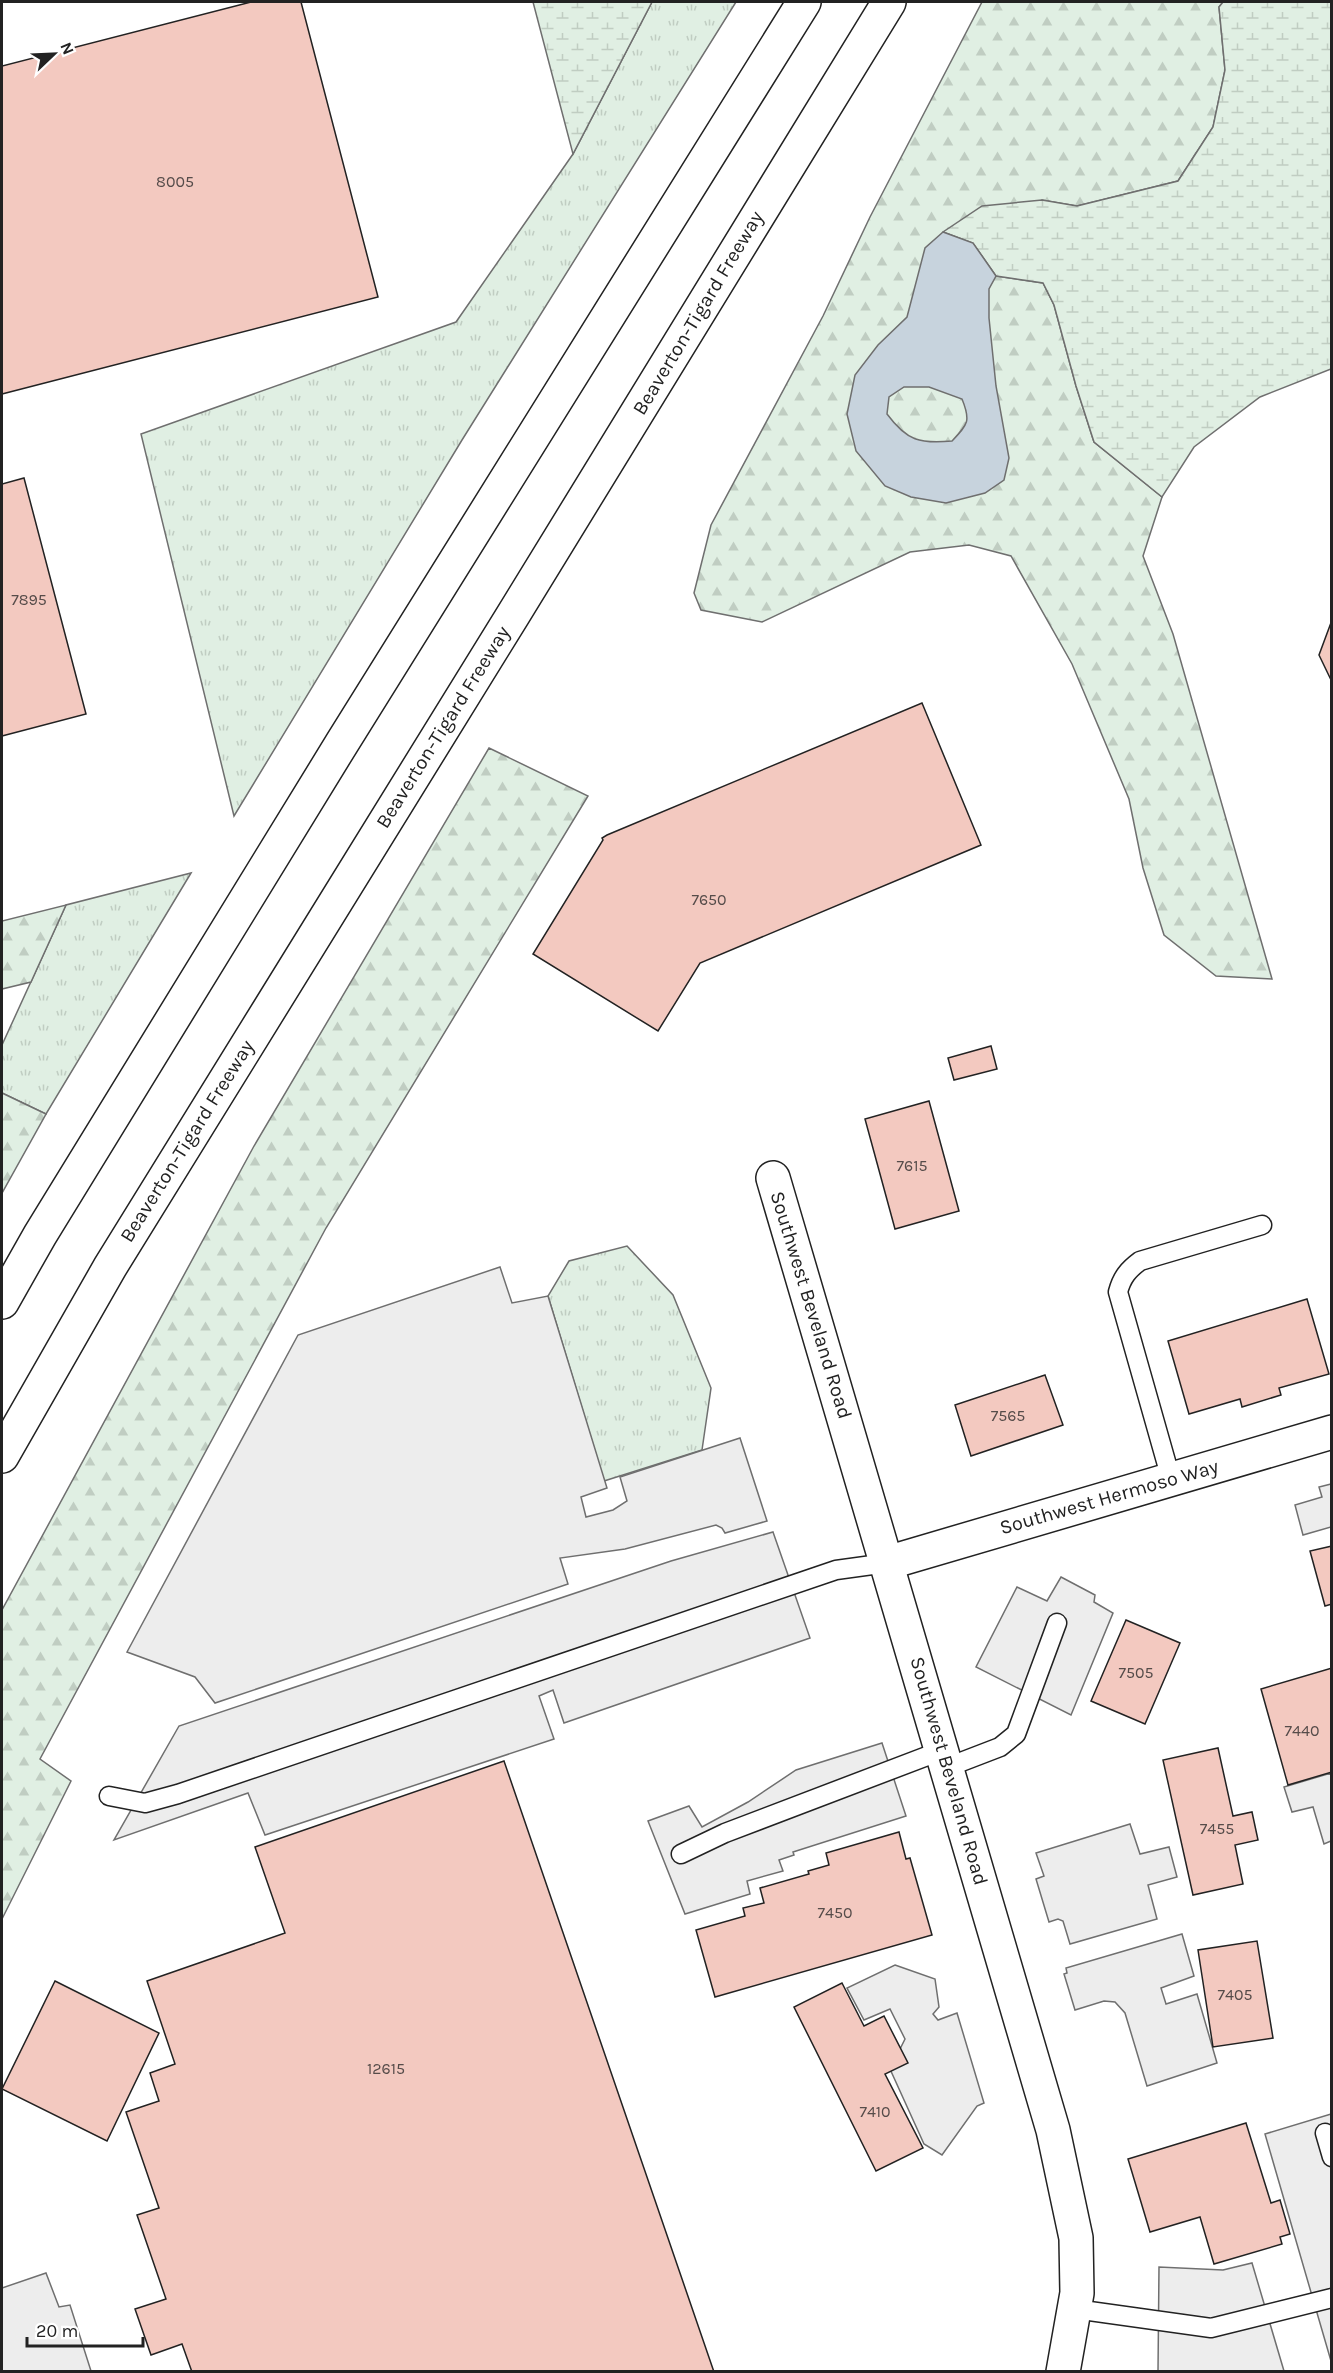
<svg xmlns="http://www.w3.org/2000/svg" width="1333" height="2373" viewBox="0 0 1333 2373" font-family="Karla,sans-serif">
<defs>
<pattern id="grass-tufts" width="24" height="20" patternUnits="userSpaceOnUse" patternTransform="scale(1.5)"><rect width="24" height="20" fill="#e0efe3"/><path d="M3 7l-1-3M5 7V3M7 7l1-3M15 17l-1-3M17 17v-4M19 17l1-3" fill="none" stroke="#c0cdc2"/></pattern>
<pattern id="forest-firs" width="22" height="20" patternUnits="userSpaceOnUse" patternTransform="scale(1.5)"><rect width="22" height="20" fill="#e0efe3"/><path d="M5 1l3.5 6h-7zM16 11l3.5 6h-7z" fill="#c0cdc2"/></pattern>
<pattern id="wetland-marsh" width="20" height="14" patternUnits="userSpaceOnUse" patternTransform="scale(1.5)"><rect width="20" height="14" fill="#e0efe3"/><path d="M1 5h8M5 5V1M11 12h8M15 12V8" fill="none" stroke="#c0cdc2"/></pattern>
</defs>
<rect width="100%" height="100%" fill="#fff"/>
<g fill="url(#grass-tufts)" stroke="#6f6f6f" stroke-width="1.5">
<polygon points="652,2 736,2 462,440 234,816 141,434 456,322 573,154"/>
<polygon points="191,873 46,1114 2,1093 2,1045 66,905"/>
<polygon points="627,1246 673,1295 711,1388 702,1450 604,1481 548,1296 569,1261"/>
</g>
<g fill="url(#forest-firs)" stroke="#6f6f6f" stroke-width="1.5">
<polygon points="982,2 1223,2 1219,7 1225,70 1213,127 1178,181 1077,206 1042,200 996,276 1043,283 1054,305 1076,386 1094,442 1162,497 1143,556 1173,634 1272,979 1216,976 1164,935 1143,868 1129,799 1072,664 1011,556 969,545 910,552 762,622 701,610 694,593 711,525 823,316 870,217"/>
<polygon points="489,748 588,796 326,1228 40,1759 71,1781 2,1919 2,1610 254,1146"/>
<polygon points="66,905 31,982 2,989 2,921"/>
<polygon points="2,1093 46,1114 2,1193"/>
</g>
<g fill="url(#wetland-marsh)" stroke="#6f6f6f" stroke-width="1.5">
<polygon points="533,2 652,2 573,154"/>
<polygon points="1223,2 1331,2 1331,369 1260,397 1194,447 1162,497 1094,442 1076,386 1054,305 1043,283 996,276 973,243 943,232 982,206 1042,200 1077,206 1178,181 1213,127 1225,70 1219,7"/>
</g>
<g fill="#ededed" stroke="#6f6f6f" stroke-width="1.5">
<polygon points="500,1267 512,1303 548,1296 607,1488 581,1497 586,1517 613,1510 627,1501 620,1477 740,1438 767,1521 725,1533 722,1528 716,1525 625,1549 560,1558 568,1584 215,1703 195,1677 127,1652 298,1335"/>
<polygon points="1331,1484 1331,1527 1303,1535 1295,1505 1322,1497 1319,1487"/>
<polygon points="773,1532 810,1638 564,1723 553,1690 539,1696 554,1739 265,1835 248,1793 114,1840 179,1726 671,1561"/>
<polygon points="1061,1577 1095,1595 1094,1602 1113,1613 1071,1715 976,1667 1017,1587 1047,1601"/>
<polygon points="882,1743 906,1816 793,1852 794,1855 779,1860 783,1871 747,1881 750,1894 685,1914 648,1821 689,1806 702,1827 748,1802 796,1770"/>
<polygon points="1331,1773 1331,1841 1324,1844 1313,1807 1292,1812 1284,1787"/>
<polygon points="1130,1824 1140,1854 1169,1847 1177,1877 1148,1885 1157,1919 1070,1944 1063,1921 1058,1919 1049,1922 1036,1879 1044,1876 1036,1853"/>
<polygon points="1182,1934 1194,1976 1161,1988 1166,2004 1197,1994 1217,2063 1147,2086 1125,2013 1115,2002 1104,2001 1075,2010 1064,1974 1067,1973 1066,1968"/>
<polygon points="895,1965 935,1979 939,2007 933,2014 938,2020 957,2013 984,2103 977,2106 942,2155 924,2144 890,2069 905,2039 890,2009 864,2020 847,1988"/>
<polygon points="1331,2114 1331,2361 1265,2134"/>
<polygon points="1252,2263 1284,2371 1158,2372 1159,2267 1223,2270"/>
<polygon points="46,2273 59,2307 70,2305 91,2371 2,2371 2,2288"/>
</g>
<path fill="#c7d3dd" stroke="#6f6f6f" stroke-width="1.5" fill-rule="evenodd" d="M 943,232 L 973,243 L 996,276 L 989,289 L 989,318 L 996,386 L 1009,458 L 1004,480 L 985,493 L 946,503 L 911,497 L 885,486 L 856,451 L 847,414 L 855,375 L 878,345 L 907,317 L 925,248 ZM 904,387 L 929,387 L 962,399 C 971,421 968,424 952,441 C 920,444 907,441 887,414 L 889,397 Z"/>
<g fill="#f3c9c0" stroke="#222" stroke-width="1.5">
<polygon points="251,2 301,2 378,297 2,394 2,66"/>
<polygon points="24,478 86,714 2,736 2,484"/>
<polygon points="1332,620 1332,682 1319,655"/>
<polygon points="922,703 981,845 700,963 658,1031 533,954 603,840 602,838 607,835"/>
<polygon points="991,1046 997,1069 954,1080 948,1058"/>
<polygon points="929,1101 959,1211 895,1229 865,1119"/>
<polygon points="1307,1299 1329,1374 1279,1388 1281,1395 1242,1407 1240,1399 1189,1414 1168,1341"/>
<polygon points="1045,1375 1063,1425 971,1456 955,1405"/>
<polygon points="1332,1546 1332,1604 1325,1606 1310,1551"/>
<polygon points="1126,1620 1180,1643 1145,1724 1091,1701"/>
<polygon points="1332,1668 1332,1772 1288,1785 1261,1689"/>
<polygon points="1218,1748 1233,1816 1252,1812 1258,1840 1235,1845 1243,1884 1193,1895 1163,1760"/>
<polygon points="504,1761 714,2372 192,2372 182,2344 151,2355 135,2309 166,2299 137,2215 159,2208 126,2112 159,2101 150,2073 175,2064 147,1981 285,1933 255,1847"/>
<polygon points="899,1832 906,1859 910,1858 932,1935 715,1997 696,1930 745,1916 743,1908 764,1903 760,1888 809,1874 808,1871 829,1865 826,1853"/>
<polygon points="1257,1941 1273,2038 1213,2047 1198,1950"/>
<polygon points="55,1981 159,2033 107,2141 2,2089"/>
<polygon points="842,1983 864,2026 884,2016 908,2063 885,2074 923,2148 876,2171 794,2007"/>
<polygon points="1246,2123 1271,2203 1280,2200 1290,2234 1280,2237 1282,2244 1214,2264 1200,2217 1150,2232 1128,2159"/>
</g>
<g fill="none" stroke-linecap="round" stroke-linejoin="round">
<g stroke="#222" stroke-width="21">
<g id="service">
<path d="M 1171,1479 L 1118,1292 C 1122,1277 1128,1270 1140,1261 L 1262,1225"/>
<polyline points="948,1767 1000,1747 1016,1734 1057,1623"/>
<polyline points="109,1796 145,1803 178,1794 836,1570 887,1563"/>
<polyline points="681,1854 725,1833 943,1750"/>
<polyline points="1325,2133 1332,2157"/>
<polyline points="1075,2309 1211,2328 1332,2298"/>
</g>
</g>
<g stroke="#222" stroke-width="36">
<g id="minor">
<polyline points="773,1178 1053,2130 1076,2238 1077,2293 1063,2372"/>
<polyline points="887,1563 1332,1432"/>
</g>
</g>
<g stroke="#222" stroke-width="36">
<g id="motorway">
<polyline points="2,1302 40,1235 342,743 804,2"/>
<polyline points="2,1456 110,1267 513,615 889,2"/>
</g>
</g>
<use href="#service" stroke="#fff" stroke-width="18"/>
<use href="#minor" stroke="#fff" stroke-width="33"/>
<use href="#motorway" stroke="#fff" stroke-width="33"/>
</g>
<g text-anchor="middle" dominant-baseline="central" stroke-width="4.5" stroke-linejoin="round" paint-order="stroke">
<g font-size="16" fill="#564c4a">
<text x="175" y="181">8005</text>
<text x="29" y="599">7895</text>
<text x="709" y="899">7650</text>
<text x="912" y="1165">7615</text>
<text x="1008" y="1415">7565</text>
<text x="1136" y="1672">7505</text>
<text x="1302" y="1730">7440</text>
<text x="1217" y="1828">7455</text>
<text x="835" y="1912">7450</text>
<text x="1235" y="1994">7405</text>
<text x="386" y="2068">12615</text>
<text x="875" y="2111">7410</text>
</g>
<g font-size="20" fill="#222" stroke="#fff">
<text transform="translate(698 313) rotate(-59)">Beaverton-Tigard Freeway</text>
<text transform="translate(443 727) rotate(-58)">Beaverton-Tigard Freeway</text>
<text transform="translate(187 1141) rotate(-58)">Beaverton-Tigard Freeway</text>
<text transform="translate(811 1305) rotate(73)">Southwest Beveland Road</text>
<text transform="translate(1109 1497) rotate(-16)">Southwest Hermoso Way</text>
<text transform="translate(949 1771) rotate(74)">Southwest Beveland Road</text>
</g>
</g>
<rect width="1333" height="2373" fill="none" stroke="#222222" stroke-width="6"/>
<g transform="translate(54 54) rotate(67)" stroke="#ffffff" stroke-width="4.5" paint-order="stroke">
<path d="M0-4.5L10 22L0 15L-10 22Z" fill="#222222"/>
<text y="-9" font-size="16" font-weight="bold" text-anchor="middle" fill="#222222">N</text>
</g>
<path d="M27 2337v9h116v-9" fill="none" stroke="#222222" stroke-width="3"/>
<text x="36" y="2337" font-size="18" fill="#222222" stroke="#ffffff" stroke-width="4.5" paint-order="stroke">20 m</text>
</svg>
